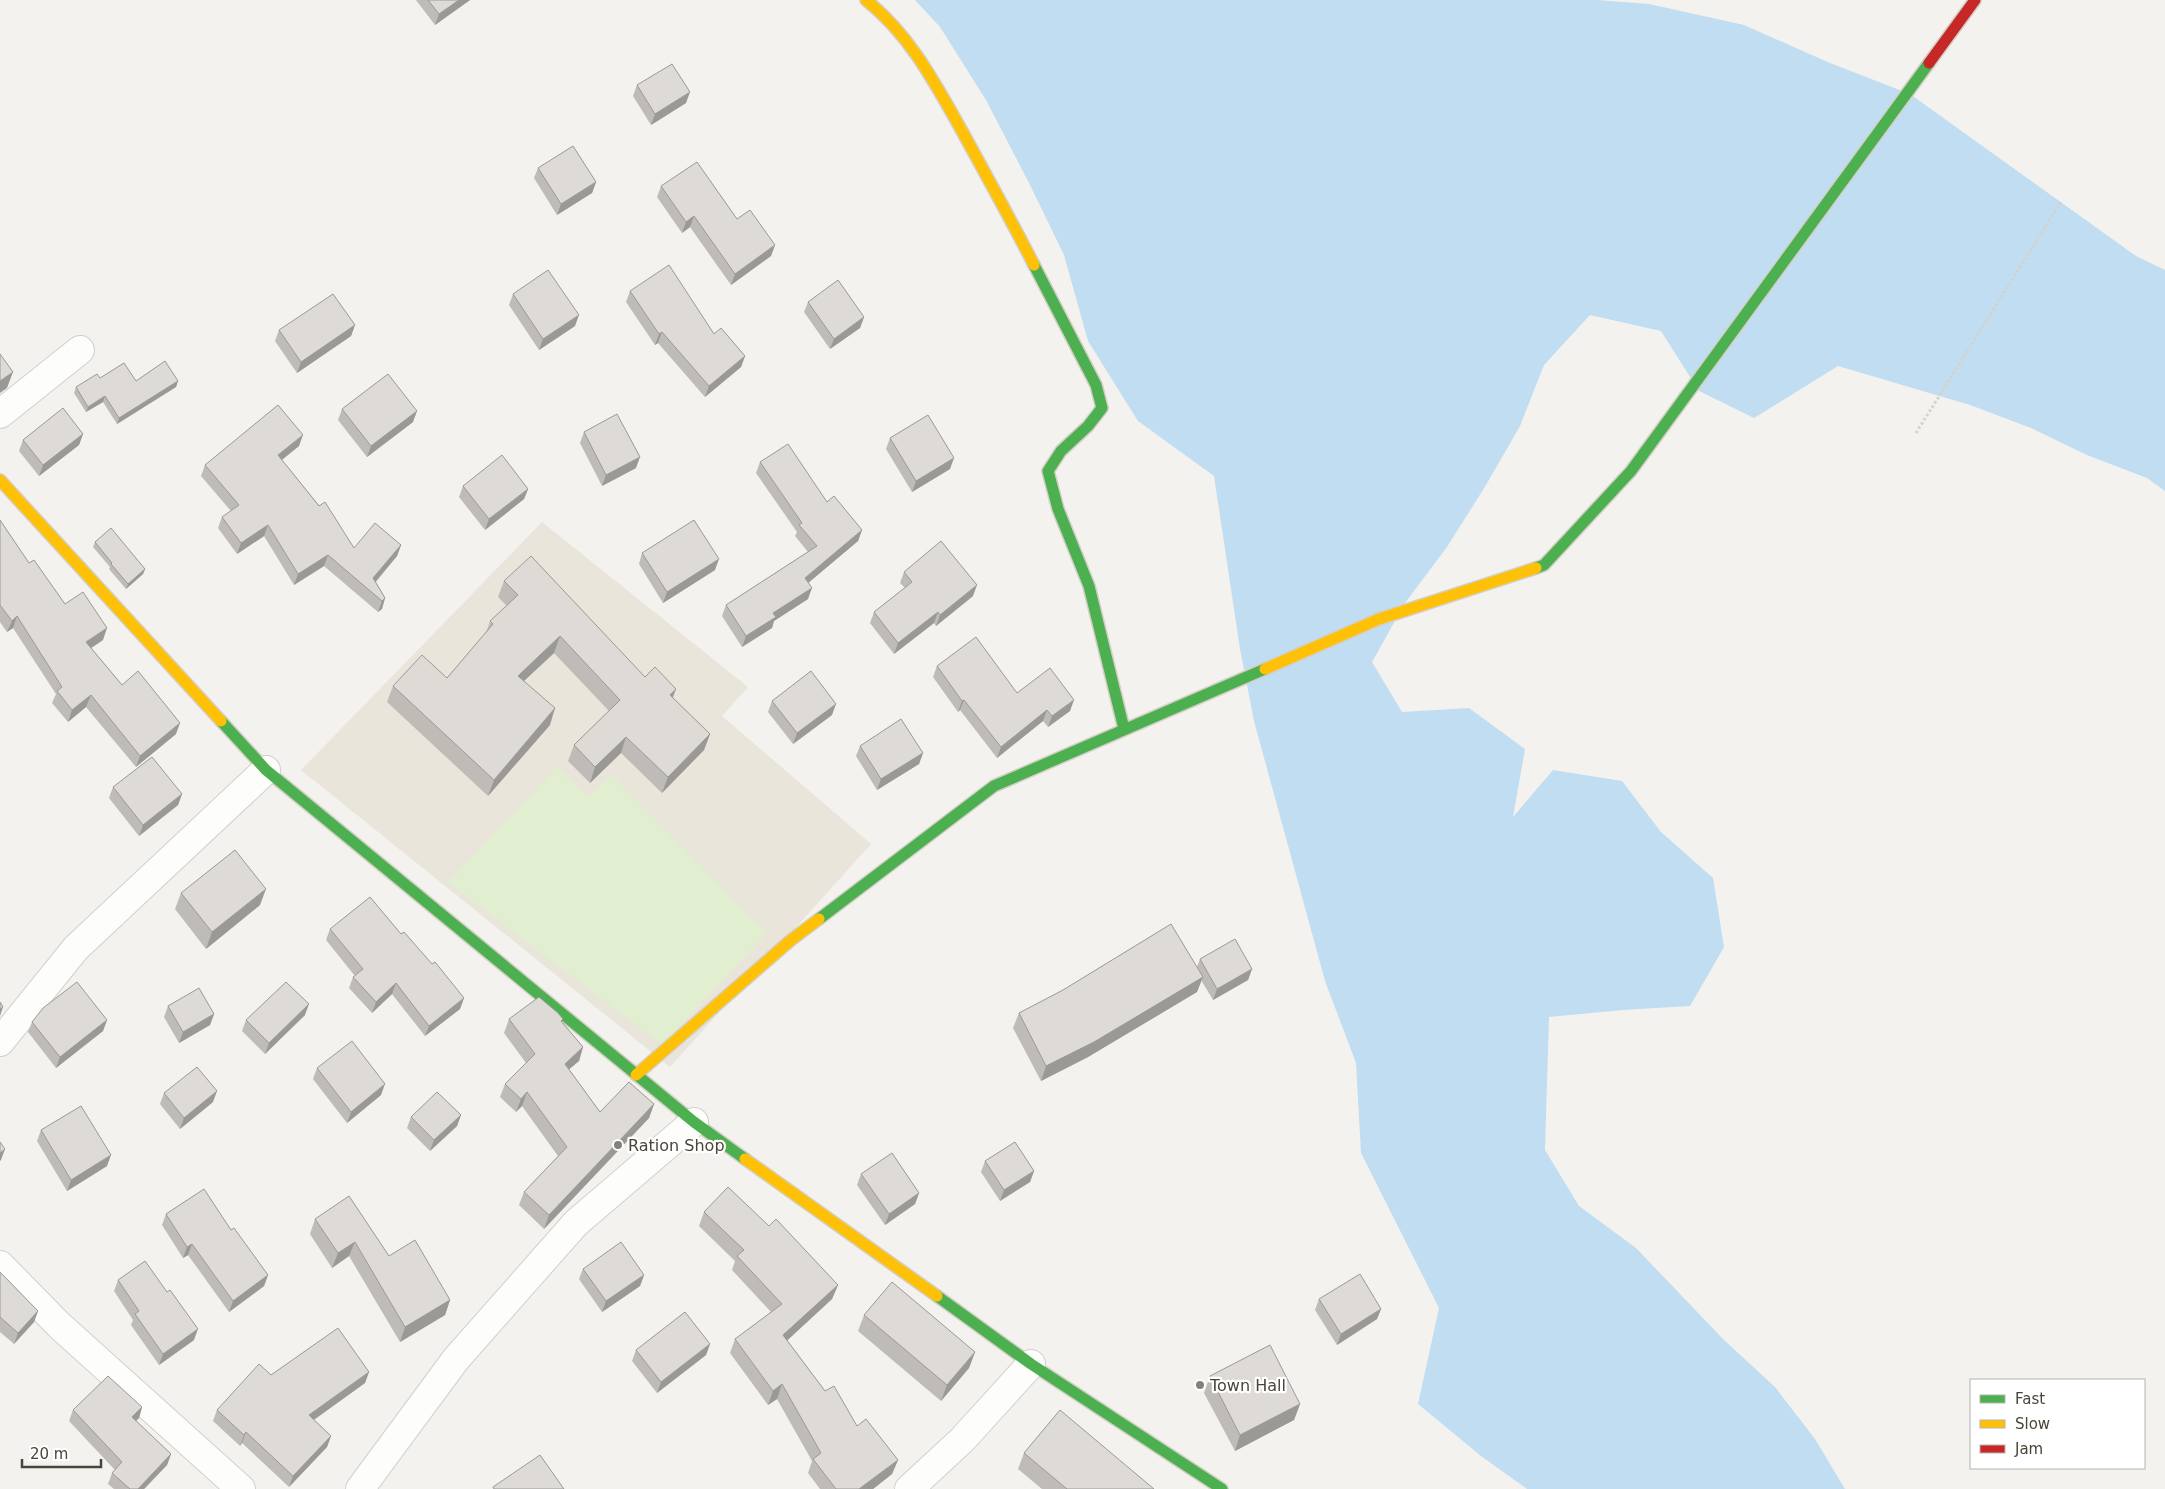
<svg xmlns="http://www.w3.org/2000/svg" width="2165" height="1489" viewBox="0 0 2165 1489" font-family="'DejaVu Sans',sans-serif">
<rect width="100%" height="100%" fill="#f4f2ee"/>
<polygon fill="#eae5da" points="542,522 748,687 722,716 871,844 670,1067 301,770"/>
<polygon fill="#e1eecf" points="557,767 588,797 611,774 767,934 662,1045 448,882"/>
<polygon fill="#c0ddf1" points="915,0 1597,0 1649,4 1744,25 1830,63 1910,94 2136,256 2165,270 2165,491 2147,478 2087,455 2031,428 1970,405 1838,366 1754,418 1699,391 1661,331 1590,315 1544,365 1520,426 1486,485 1447,547 1405,603 1372,662 1402,712 1469,708 1525,749 1513,817 1553,770 1622,781 1661,832 1713,878 1724,947 1690,1006 1623,1010 1549,1017 1545,1150 1579,1206 1636,1248 1724,1340 1775,1387 1815,1439 1845,1489 1527,1489 1481,1456 1418,1404 1439,1308 1361,1153 1356,1063 1325,981 1254,721 1240,649 1214,476 1138,421 1088,341 1064,255 1030,185 986,100 940,27"/>
<g fill="none" stroke-linecap="round" stroke-linejoin="round">
<g stroke="#d2d0cb" stroke-width="30">
<g id="street">
<polyline points="0,414 80,350"/>
<polyline points="0,1042 76,948 266,770"/>
<polyline points="0,1265 60,1326 241,1489"/>
<polyline points="360,1489 456,1359 576,1223 694,1122"/>
<polyline points="909,1489 962,1440 1031,1364"/>
</g>
</g>
<g stroke="#d3cfc5" stroke-width="14">
<g id="fast">
<polyline points="1034,265 1096,385 1102,408 1088,426 1061,451 1048,471 1058,509 1089,586 1124,729"/>
<polyline points="1536,568 1544,565 1631,471 1929,63"/>
<polyline points="221,721 266,770 694,1122 745,1159"/>
<polyline points="819,919 994,786 1265,669"/>
<polyline points="937,1296 1031,1364 1222,1489"/>
</g>
</g>
<g stroke="#d3cfc5" stroke-width="14">
<g id="slow">
<path d="M 866,0 C 910,35 935,83 962,131 C 986,175 1011,220 1034,265"/>
<polyline points="0,480 221,721"/>
<polyline points="1265,669 1379,619 1536,568"/>
<polyline points="636,1075 791,940 819,919"/>
<polyline points="745,1159 937,1296"/>
</g>
</g>
<g stroke="#d3cfc5" stroke-width="14">
<polyline id="jam" points="1929,63 1975,0"/>
</g>
<polyline stroke="#d3d2cc" stroke-width="3" stroke-dasharray="2.5 2.5" stroke-linecap="butt" points="1916,433 2061,202"/>
<use href="#street" stroke="#fdfdfc" stroke-width="28"/>
<use href="#fast" stroke="#4caf50" stroke-width="11"/>
<use href="#slow" stroke="#ffc107" stroke-width="11"/>
<use href="#jam" stroke="#c62828" stroke-width="11"/>
</g>
<g fill="#bfbcb8">
<polygon points="416,0 470,0 435,25"/>
<polygon points="637,85 686,103 651,125 633,96"/>
<polygon points="538,168 596,182 592,193 557,215 534,178"/>
<polygon points="661,186 737,219 775,245 771,256 731,285 690,227 682,233 657,197"/>
<polygon points="630,291 714,334 745,356 741,367 705,397 658,343 655,345 626,302"/>
<polygon points="513,294 575,326 539,350 509,305"/>
<polygon points="808,302 864,317 860,328 830,349 804,312"/>
<polygon points="355,325 351,336 297,373 275,341 279,330"/>
<polygon points="100,378 136,381 178,381 176,387 117,424 103,402 86,412 74,393 76,387"/>
<polygon points="342,409 413,422 367,457 338,420"/>
<polygon points="584,432 636,468 602,486 580,443"/>
<polygon points="83,434 79,445 39,476 19,451 23,440"/>
<polygon points="890,438 950,469 912,492 886,449"/>
<polygon points="299,446 282,460 354,548 401,545 397,556 376,582 385,598 382,609 378,612 324,566 294,585 264,536 237,554 218,528 222,517 231,511 201,476 205,465"/>
<polygon points="760,462 827,502 862,530 858,541 808,583 808,599 774,621 772,628 742,647 722,616 726,605 808,552 795,536 797,532 756,473"/>
<polygon points="463,486 528,489 524,499 485,530 459,497"/>
<polygon points="0,520 29,563 65,604 103,640 91,648 122,685 176,734 136,767 86,707 68,722 52,703 56,694 13,628 7,632 0,622"/>
<polygon points="95,542 145,569 143,574 126,589 109,569 110,567 93,547"/>
<polygon points="642,553 715,570 663,603 639,564"/>
<polygon points="904,572 973,596 936,626 934,623 894,654 870,623 874,612 905,588 900,583"/>
<polygon points="504,581 645,677 673,698 710,734 704,750 662,793 621,753 590,783 568,761 574,745 609,711 554,653 524,681 550,725 488,796 387,702 393,686 447,678 486,633 490,621 507,606 498,597"/>
<polygon points="937,666 1017,693 1070,711 1048,727 1043,721 997,758 960,710 958,712 933,677"/>
<polygon points="772,701 832,715 793,744 768,712"/>
<polygon points="860,746 923,753 919,764 877,790 856,756"/>
<polygon points="113,787 182,794 178,805 139,836 109,798"/>
<polygon points="181,893 260,905 206,949 175,909"/>
<polygon points="330,929 401,934 464,998 460,1009 425,1036 392,994 372,1013 349,988 353,977 355,976 326,940"/>
<polygon points="1200,959 1252,969 1248,980 1213,1000 1201,980 1197,992 1088,1057 1041,1081 1013,1028 1019,1013 1197,967"/>
<polygon points="168,1006 214,1014 210,1025 179,1043 164,1017"/>
<polygon points="305,1015 265,1054 242,1031 246,1020"/>
<polygon points="509,1019 562,1022 583,1047 579,1061 569,1069 600,1112 654,1104 649,1118 544,1229 519,1205 524,1192 558,1156 522,1106 516,1112 500,1097 505,1084 526,1063 504,1033"/>
<polygon points="107,1020 103,1031 56,1068 28,1032 32,1022"/>
<polygon points="317,1068 381,1095 347,1123 313,1079"/>
<polygon points="164,1093 213,1102 180,1129 160,1104"/>
<polygon points="461,1115 457,1126 430,1151 407,1128 411,1117"/>
<polygon points="41,1130 107,1166 67,1191 37,1141"/>
<polygon points="985,1161 1034,1171 1030,1182 1000,1201 981,1172"/>
<polygon points="861,1174 919,1193 915,1204 885,1225 857,1185"/>
<polygon points="704,1212 769,1226 838,1285 832,1299 787,1340 825,1391 857,1426 898,1460 892,1474 873,1489 820,1489 808,1473 812,1461 777,1399 768,1405 730,1353 735,1339 771,1312 732,1270 735,1261 699,1226"/>
<polygon points="166,1214 231,1230 268,1275 264,1286 229,1312 188,1255 183,1258 162,1225"/>
<polygon points="315,1219 389,1256 450,1300 445,1315 400,1342 349,1256 332,1268 310,1234"/>
<polygon points="583,1269 644,1275 640,1286 602,1312 579,1279"/>
<polygon points="0,1272 38,1311 34,1322 14,1344 0,1332"/>
<polygon points="118,1280 194,1340 159,1365 131,1325 133,1320 114,1291"/>
<polygon points="1319,1299 1381,1309 1377,1319 1337,1345 1315,1310"/>
<polygon points="864,1315 975,1352 969,1368 941,1401 858,1331"/>
<polygon points="710,1344 706,1355 657,1393 632,1361 636,1350"/>
<polygon points="369,1372 365,1383 314,1420 331,1436 327,1447 289,1487 242,1443 240,1446 213,1421 217,1410 271,1375"/>
<polygon points="1210,1376 1300,1404 1294,1420 1235,1451 1204,1393"/>
<polygon points="142,1407 139,1418 136,1421 171,1454 167,1465 144,1489 114,1489 108,1484 112,1473 115,1470 69,1421 73,1410"/>
<polygon points="1024,1453 1154,1489 1042,1489 1018,1469"/>
</g>
<g fill="#9b9996">
<polygon points="459,0 470,0 435,25 439,14"/>
<polygon points="690,92 686,103 651,125 655,114"/>
<polygon points="596,182 592,193 557,215 561,204"/>
<polygon points="694,216 690,227 682,233 686,222"/>
<polygon points="775,245 771,256 731,285 735,274"/>
<polygon points="579,315 575,326 539,350 543,339"/>
<polygon points="864,317 860,328 830,349 834,339"/>
<polygon points="355,325 351,336 297,373 301,362"/>
<polygon points="662,332 658,343 655,345 659,334"/>
<polygon points="745,356 741,367 705,397 709,386"/>
<polygon points="13,372 7,388 0,393 0,381"/>
<polygon points="178,381 176,387 117,424 119,418"/>
<polygon points="105,396 103,402 86,412 88,407"/>
<polygon points="417,411 413,422 367,457 371,446"/>
<polygon points="83,434 79,445 39,476 43,465"/>
<polygon points="303,435 299,446 274,466 278,455"/>
<polygon points="640,457 636,468 602,486 606,475"/>
<polygon points="954,458 950,469 912,492 916,481"/>
<polygon points="528,489 524,499 485,530 489,519"/>
<polygon points="268,525 264,536 237,554 241,543"/>
<polygon points="862,530 858,541 801,589 805,578"/>
<polygon points="401,545 397,556 369,589 373,578"/>
<polygon points="328,555 324,566 294,585 298,574"/>
<polygon points="719,559 715,570 663,603 667,592"/>
<polygon points="145,569 143,574 126,589 128,584"/>
<polygon points="977,585 973,596 936,626 940,615"/>
<polygon points="812,588 808,599 774,621 772,628 742,647 746,636 773,613"/>
<polygon points="385,598 382,609 378,612 382,601"/>
<polygon points="938,612 934,623 894,654 898,643"/>
<polygon points="17,616 13,628 7,632 12,621"/>
<polygon points="107,628 103,640 82,654 86,642"/>
<polygon points="560,636 554,653 512,692 518,676"/>
<polygon points="676,689 670,705 670,695"/>
<polygon points="91,695 86,707 68,722 72,710"/>
<polygon points="964,700 960,710 958,712 962,701"/>
<polygon points="1074,700 1070,711 1048,727 1052,716"/>
<polygon points="836,704 832,715 793,744 797,733"/>
<polygon points="555,708 550,725 488,796 494,780"/>
<polygon points="1047,710 1043,721 997,758 1001,747"/>
<polygon points="180,723 176,734 136,767 140,756"/>
<polygon points="710,734 704,750 662,793 668,777"/>
<polygon points="626,737 621,753 590,783 595,767"/>
<polygon points="923,753 919,764 877,790 881,779"/>
<polygon points="182,794 178,805 139,836 143,825"/>
<polygon points="266,889 260,905 206,949 212,932"/>
<polygon points="1252,969 1248,980 1213,1000 1217,989"/>
<polygon points="1203,977 1197,992 1088,1057 1041,1081 1046,1066"/>
<polygon points="396,983 392,994 372,1013 376,1002"/>
<polygon points="464,998 460,1009 425,1036 429,1026"/>
<polygon points="309,1004 305,1015 265,1054 269,1043"/>
<polygon points="3,1007 0,1016 0,1009"/>
<polygon points="214,1014 210,1025 179,1043 183,1032"/>
<polygon points="107,1020 103,1031 56,1068 60,1057"/>
<polygon points="583,1047 579,1061 560,1077 565,1064"/>
<polygon points="385,1084 381,1095 347,1123 351,1112"/>
<polygon points="217,1091 213,1102 180,1129 184,1118"/>
<polygon points="527,1092 522,1106 516,1112 521,1099"/>
<polygon points="654,1104 649,1118 544,1229 549,1215"/>
<polygon points="461,1115 457,1126 430,1151 434,1140"/>
<polygon points="5,1149 1,1160 0,1161 0,1153"/>
<polygon points="111,1155 107,1166 67,1191 71,1180"/>
<polygon points="1034,1171 1030,1182 1000,1201 1004,1190"/>
<polygon points="919,1193 915,1204 885,1225 889,1214"/>
<polygon points="355,1242 349,1256 332,1268 338,1253"/>
<polygon points="192,1244 188,1255 183,1258 187,1247"/>
<polygon points="268,1275 264,1286 229,1312 233,1301"/>
<polygon points="644,1275 640,1286 602,1312 606,1301"/>
<polygon points="838,1285 832,1299 778,1349 783,1335"/>
<polygon points="450,1300 445,1315 400,1342 405,1327"/>
<polygon points="1381,1309 1377,1319 1337,1345 1341,1334"/>
<polygon points="38,1311 34,1322 14,1344 18,1333"/>
<polygon points="198,1329 194,1340 159,1365 163,1354"/>
<polygon points="710,1344 706,1355 657,1393 661,1382"/>
<polygon points="975,1352 969,1368 941,1401 947,1385"/>
<polygon points="369,1372 365,1383 305,1426 309,1415"/>
<polygon points="782,1384 777,1399 768,1405 773,1391"/>
<polygon points="1300,1404 1294,1420 1235,1451 1240,1435"/>
<polygon points="142,1407 139,1418 128,1428 132,1417"/>
<polygon points="246,1432 242,1443 240,1446 244,1435"/>
<polygon points="331,1436 327,1447 289,1487 293,1476"/>
<polygon points="171,1454 167,1465 144,1489 138,1489"/>
<polygon points="898,1460 892,1474 873,1489 859,1489"/>
</g>
<g fill="#dedbd6" stroke="#9b9996">
<polygon points="428,0 459,0 439,14"/>
<polygon points="672,64 690,92 655,114 637,85"/>
<polygon points="573,146 596,182 561,204 538,168"/>
<polygon points="697,162 737,219 750,210 775,245 735,274 694,216 686,222 661,186"/>
<polygon points="669,265 714,334 721,328 745,356 709,386 662,332 659,334 630,291"/>
<polygon points="548,270 579,315 543,339 513,294"/>
<polygon points="838,280 864,317 834,339 808,302"/>
<polygon points="333,294 355,325 301,362 279,330"/>
<polygon points="0,354 13,372 0,381"/>
<polygon points="165,361 178,381 119,418 105,396 88,407 76,387 97,374 100,378 124,363 136,381"/>
<polygon points="388,374 417,411 371,446 342,409"/>
<polygon points="278,405 303,435 278,455 319,506 325,502 354,548 375,523 401,545 373,578 385,598 382,601 328,555 298,574 268,525 241,543 222,517 239,505 205,465"/>
<polygon points="63,408 83,434 43,465 23,440"/>
<polygon points="617,414 640,457 606,475 584,432"/>
<polygon points="928,415 954,458 916,481 890,438"/>
<polygon points="788,444 827,502 834,496 862,530 805,578 812,588 773,613 776,617 746,636 726,605 817,546 799,525 802,523 760,462"/>
<polygon points="502,455 528,489 489,519 463,486"/>
<polygon points="0,520 29,563 34,560 65,604 83,592 107,628 86,642 122,685 138,671 180,723 140,756 91,695 72,710 57,691 62,687 17,616 12,621 0,605"/>
<polygon points="694,520 719,559 667,592 642,553"/>
<polygon points="111,528 145,569 128,584 111,564 112,563 95,542"/>
<polygon points="941,541 977,585 940,615 938,612 898,643 874,612 912,582 904,572"/>
<polygon points="531,556 645,677 655,667 676,689 670,695 710,734 668,777 626,737 595,767 574,745 620,700 560,636 518,676 555,708 494,780 393,686 422,655 447,678 493,624 490,621 518,595 504,581"/>
<polygon points="976,637 1017,693 1050,668 1074,700 1052,716 1047,710 1001,747 964,700 962,701 937,666"/>
<polygon points="811,671 836,704 797,733 772,701"/>
<polygon points="901,719 923,753 881,779 860,746"/>
<polygon points="152,757 182,794 143,825 113,787"/>
<polygon points="235,850 266,889 212,932 181,893"/>
<polygon points="370,897 401,934 404,932 432,964 435,962 464,998 429,1026 396,983 376,1002 353,977 363,969 330,929"/>
<polygon points="1171,924 1203,977 1094,1042 1046,1066 1019,1013 1063,990"/>
<polygon points="1235,939 1252,969 1217,989 1200,959"/>
<polygon points="77,982 107,1020 60,1057 32,1022 43,1008"/>
<polygon points="286,982 309,1004 269,1043 246,1020"/>
<polygon points="199,988 214,1014 183,1032 168,1006"/>
<polygon points="539,997 558,1013 563,1019 561,1021 583,1047 565,1064 600,1112 629,1082 654,1104 549,1215 524,1192 567,1147 527,1092 521,1099 505,1084 535,1054 509,1019"/>
<polygon points="0,1002 3,1007 0,1009"/>
<polygon points="352,1041 385,1084 351,1112 317,1068"/>
<polygon points="197,1067 217,1091 184,1118 164,1093"/>
<polygon points="437,1092 461,1115 434,1140 411,1117"/>
<polygon points="81,1106 111,1155 71,1180 41,1130"/>
<polygon points="0,1142 5,1149 0,1153"/>
<polygon points="1015,1142 1034,1171 1004,1190 985,1161"/>
<polygon points="892,1153 919,1193 889,1214 861,1174"/>
<polygon points="728,1187 769,1226 776,1219 838,1285 783,1335 825,1391 834,1386 857,1426 866,1419 898,1460 859,1489 836,1489 813,1459 821,1453 782,1384 773,1391 735,1339 782,1304 737,1256 744,1250 704,1212"/>
<polygon points="204,1189 231,1230 234,1228 268,1275 233,1301 192,1244 187,1247 166,1214"/>
<polygon points="349,1196 389,1256 415,1240 450,1300 405,1327 355,1242 338,1253 315,1219"/>
<polygon points="621,1242 644,1275 606,1301 583,1269"/>
<polygon points="145,1261 167,1292 170,1290 198,1329 163,1354 135,1314 139,1311 118,1280"/>
<polygon points="0,1272 38,1311 18,1333 0,1317"/>
<polygon points="1360,1274 1381,1309 1341,1334 1319,1299"/>
<polygon points="892,1282 975,1352 947,1385 864,1315"/>
<polygon points="685,1312 710,1344 661,1382 636,1350"/>
<polygon points="338,1328 369,1372 309,1415 331,1436 293,1476 246,1432 244,1435 217,1410 259,1364 271,1375"/>
<polygon points="1270,1345 1300,1404 1240,1435 1210,1376"/>
<polygon points="108,1376 142,1407 132,1417 171,1454 138,1489 130,1489 112,1473 122,1462 73,1410"/>
<polygon points="1060,1410 1154,1489 1067,1489 1024,1453"/>
<polygon points="540,1455 564,1489 494,1489 493,1487"/>
</g>
<g fill="#868178" stroke="#fff" stroke-width="2">
<circle cx="618" cy="1145" r="5"/>
<circle cx="1200" cy="1385" r="5"/>
</g>
<g text-anchor="middle" dominant-baseline="central" stroke-width="4.5" stroke-linejoin="round" paint-order="stroke">
<g font-size="16" fill="#4b4439" stroke="#fff" text-anchor="start">
<text x="628" y="1145">Ration Shop</text>
<text x="1210" y="1385">Town Hall</text>
</g>
</g>
<rect x="1970" y="1379" width="175" height="90" fill="#ffffff" stroke="#b7b4b0"/>
<rect x="1980" y="1395" width="25" height="8" fill="#4caf50" stroke="#b7b4b0"/>
<text x="2015" y="1404" font-size="15" fill="#4b4439">Fast</text>
<rect x="1980" y="1420" width="25" height="8" fill="#ffc107" stroke="#b7b4b0"/>
<text x="2015" y="1429" font-size="15" fill="#4b4439">Slow</text>
<rect x="1980" y="1445" width="25" height="8" fill="#c62828" stroke="#b7b4b0"/>
<text x="2015" y="1454" font-size="15" fill="#4b4439">Jam</text>
<path d="M22 1459v8h79v-8" fill="none" stroke="#4b4439" stroke-width="2.5"/>
<text x="30" y="1459" font-size="15" fill="#4b4439" stroke="#ffffff" stroke-width="4" paint-order="stroke">20 m</text>
</svg>
